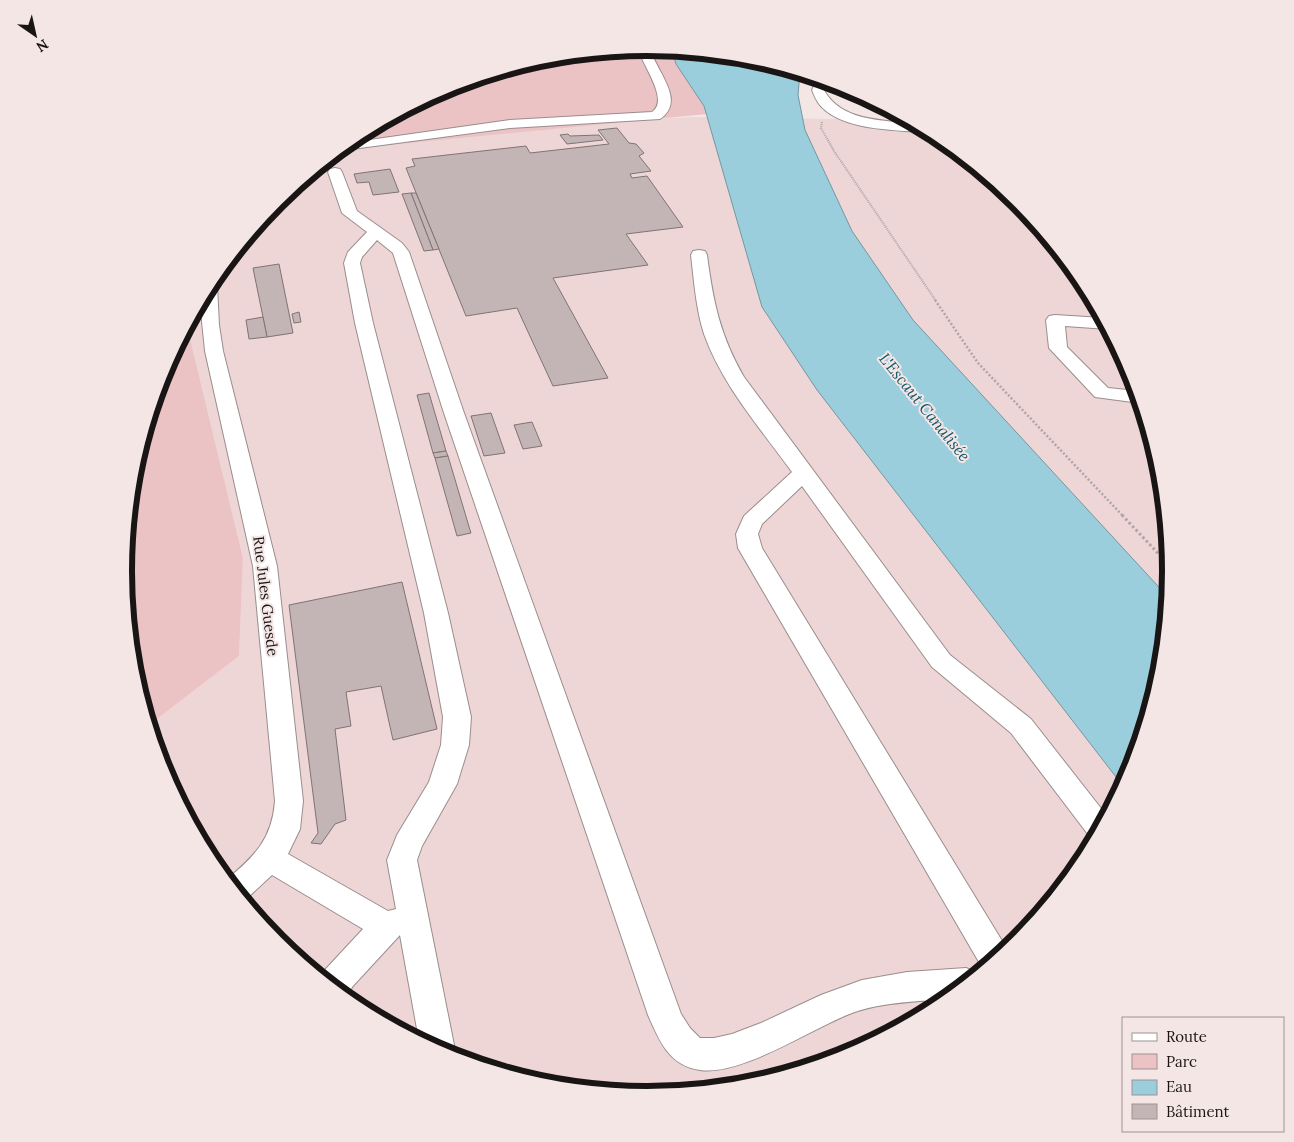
<svg xmlns="http://www.w3.org/2000/svg" width="1294" height="1142" viewBox="0 0 1294 1142" font-family="Lora,serif">
<rect width="100%" height="100%" fill="#f5e6e6"/>
<polygon fill="#eed6d7" points="691,117 908,120 938,136 1017,201 1082,280 1131,371 1160,469 1170,571 1160,673 1131,772 1082,862 1017,941 938,1006 847,1055 749,1084 647,1094 545,1084 446,1055 356,1006 277,941 212,862 163,771 149,725 239,656 243,558 187,326 212,280 277,201 339,150 653,119"/>
<g fill="#ebc3c5">
<path d="M 647,48 L 672,50 C 680,73 700,91 707,114 L 339,150 L 356,136 L 447,87 L 545,58 Z"/>
<polygon points="187,326 243,558 239,656 149,725 134,673 124,571 134,469 163,370"/>
</g>
<polygon fill="#9bcedd" stroke="#7496a1" points="672,50 749,58 800,73 798,95 805,130 852,231 913,320 1168,597 1160,673 1131,772 1123,786 817,390 762,307 704,106 676,64"/>
<g fill="#c3b5b5" stroke="#807373">
<polygon points="617,128 629,143 636,144 644,153 639,156 651,171 630,174 632,178 647,176 683,227 626,234 648,265 553,278 608,378 553,386 517,308 466,316 406,168 415,166 412,159 526,146 530,153 609,144 598,130"/>
<polygon points="568,134 570,136 599,135 603,140 567,144 560,135"/>
<polygon points="390,169 399,192 373,195 369,182 357,183 354,174"/>
<polygon points="411,193 416,193 439,249 433,250"/>
<polygon points="411,193 433,250 424,251 402,194"/>
<polygon points="279,264 293,333 267,337 253,268"/>
<polygon points="299,312 301,322 294,323 292,314"/>
<polygon points="263,317 267,337 249,339 246,320"/>
<polygon points="429,393 446,451 433,453 417,395"/>
<polygon points="491,413 505,453 484,456 471,416"/>
<polygon points="532,422 542,446 523,449 514,425"/>
<polygon points="446,451 448,456 435,458 433,453"/>
<polygon points="448,456 470,530 471,533 457,536 435,458"/>
<polygon points="402,582 437,729 393,740 381,686 346,692 351,726 335,729 346,820 335,824 321,844 311,843 318,833 289,605"/>
</g>
<g fill="none" stroke-linecap="round" stroke-linejoin="round">
<g stroke="#9a8d8d" stroke-width="2">
<g id="minor">
<path d="M 638,48 L 650,48 C 656,72 687,100 660,119 L 510,128 L 337,151 L 348,143 L 510,120 L 652,112 C 670,100 642,65 638,48 Z"/>
<path d="M 818,78 L 828,82 L 824,90 C 838,116 868,119 895,122 C 901,122 909,122 914,123 C 919,125 924,128 928,131 L 923,132 C 893,130 839,130 819,104 C 816,100 814,95 812,90 Z"/>
<path d="M 335,168 L 340,169 L 342,172 L 357,211 L 402,243 L 409,252 L 464,413 L 681,1014 L 690,1028 L 700,1038 L 714,1038 L 732,1034 L 761,1023 L 821,995 L 862,980 L 907,972 L 966,968 L 978,973 C 974,978 953,997 946,999 C 939,1002 927,1000 919,1001 C 897,1003 873,1005 852,1013 C 812,1028 742,1076 700,1070 C 669,1066 659,1040 648,1015 L 444,413 L 393,253 L 377,240 L 362,257 L 360,263 L 373,323 L 448,613 L 471,717 L 469,745 L 457,784 L 422,846 L 417,860 L 455,1050 L 452,1056 L 419,1040 L 400,935 L 352,987 L 347,999 L 321,977 L 323,972 L 363,929 L 272,875 L 244,901 L 226,880 C 255,856 272,839 275,801 L 253,566 L 205,351 L 200,302 L 211,282 L 217,286 L 219,325 L 223,351 L 277,566 L 303,801 L 300,829 L 288,854 L 388,911 L 396,909 L 387,860 L 397,835 L 429,782 L 441,745 L 443,717 L 424,613 L 355,323 L 344,263 L 348,252 L 367,232 L 342,213 L 328,172 L 330,169 Z"/>
<path d="M 699,250 L 705,251 L 707,255 C 713,301 720,336 744,377 L 950,655 L 1031,719 L 1107,816 L 1094,839 L 1090,837 L 1011,733 L 932,667 L 802,486 L 762,524 L 758,534 L 762,548 L 1007,949 L 983,969 L 738,548 L 736,534 L 744,516 L 792,472 C 761,429 722,385 704,334 C 696,309 694,281 691,255 L 693,251 Z"/>
<polygon points="1055,315 1103,318 1108,329 1065,326 1067,347 1108,388 1137,391 1140,403 1095,397 1049,348 1046,320 1049,316"/>
</g>
</g>
<polyline stroke="#b0a4a4" stroke-width="2" stroke-dasharray="1 1" stroke-linecap="butt" points="822,122 821,128 834,151 936,301"/>
<polyline stroke="#b0a4a4" stroke-width="2.5" stroke-dasharray="2 2" stroke-linecap="butt" points="935,300 978,363 1123,516"/>
<polyline stroke="#b0a4a4" stroke-width="3" stroke-dasharray="2.5 2.5" stroke-linecap="butt" points="1122,515 1170,566"/>
<use href="#minor" fill="#fff" fill-rule="evenodd"/>
</g>
<g text-anchor="middle" dominant-baseline="central" stroke-width="4" stroke-linejoin="round" paint-order="stroke">
<g font-size="15" fill="#1a1515" stroke="#f5e6e6">
<text transform="translate(266 596) rotate(83)">Rue Jules Guesde</text>
</g>
<g font-size="16" font-style="italic" fill="#125768" stroke="#f5e6e6">
<text transform="translate(925 407) rotate(51)">L'Escaut Canalisée</text>
</g>
</g>
<path d="M0 0H1294V1142H0ZM132 571a515 515 0 1 1 1030 0a515 515 0 1 1-1030 0Z" fill="#f5e6e6" fill-rule="evenodd"/>
<path fill="none" stroke="#1a1515" stroke-width="6" d="M132 571a515 515 0 1 1 1030 0a515 515 0 1 1-1030 0Z"/>
<rect x="1122" y="1017" width="162" height="115" fill="#f5e6e6" stroke="#9d9292"/>
<rect x="1132" y="1033" width="25" height="8" fill="#ffffff" stroke="#9d9292"/>
<text x="1166" y="1042" font-size="15" fill="#1a1515">Route</text>
<rect x="1132" y="1054" width="25" height="15" fill="#ebc3c5" stroke="#9d9292"/>
<text x="1166" y="1067" font-size="15" fill="#1a1515">Parc</text>
<rect x="1132" y="1080" width="25" height="15" fill="#9bcedd" stroke="#9d9292"/>
<text x="1166" y="1092" font-size="15" fill="#1a1515">Eau</text>
<rect x="1132" y="1104" width="25" height="15" fill="#c3b5b5" stroke="#9d9292"/>
<text x="1166" y="1117" font-size="15" fill="#1a1515">Bâtiment</text>
<g transform="translate(35 35) rotate(146)" stroke="#f5e6e6" stroke-width="4" paint-order="stroke">
<path d="M0-4L9 19L0 12L-9 19Z" fill="#1a1515"/>
<text y="-8" font-size="14" font-weight="bold" text-anchor="middle" fill="#1a1515">N</text>
</g>
</svg>
